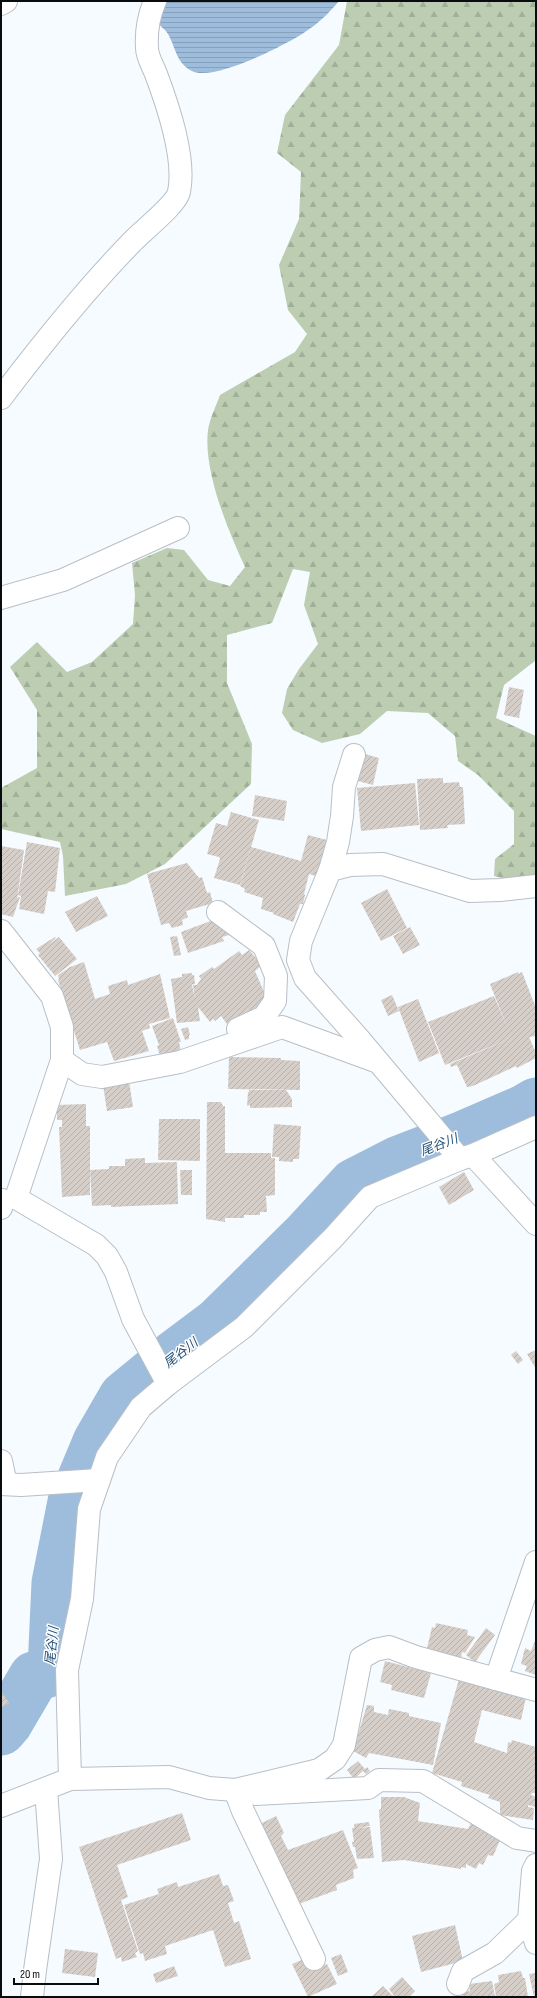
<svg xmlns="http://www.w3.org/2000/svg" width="537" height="1998" viewBox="0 0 537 1998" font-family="'Sofia Sans Condensed','Noto Sans JP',sans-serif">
<defs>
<pattern id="forest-firs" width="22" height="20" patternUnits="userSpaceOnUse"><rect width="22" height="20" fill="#bccdb2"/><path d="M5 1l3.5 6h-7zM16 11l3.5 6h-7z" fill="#a0af98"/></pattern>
<pattern id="water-rules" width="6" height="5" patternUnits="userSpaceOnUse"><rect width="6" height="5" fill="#9ebddc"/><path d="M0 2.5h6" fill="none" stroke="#87a1bc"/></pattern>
<pattern id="building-hatch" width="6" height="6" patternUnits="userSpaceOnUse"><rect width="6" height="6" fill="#d6cfc9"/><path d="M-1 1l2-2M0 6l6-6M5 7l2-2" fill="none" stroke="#b6b1ab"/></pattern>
</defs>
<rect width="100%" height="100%" fill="#f6fbff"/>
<path fill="url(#forest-firs)" d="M 347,1 L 536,1 L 536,660 L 504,685 L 496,718 L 536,736 L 536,880 L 514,881 L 494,876 L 495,859 L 514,844 L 514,811 L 478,775 L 458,761 L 455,736 L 428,713 L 387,711 L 360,734 L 322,743 L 293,730 L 282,713 L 287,689 L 299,669 L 318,644 L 304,605 L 310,572 L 293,569 L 272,623 L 227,635 L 227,683 L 252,744 L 251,784 L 165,864 L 126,884 L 65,896 L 63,856 L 60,842 L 1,829 L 1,788 L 37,768 L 37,710 L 10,667 L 37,642 L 67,672 L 92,662 L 133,624 L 135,595 L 132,563 L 167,548 L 184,550 L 208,580 L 230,586 L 245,567 C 228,530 203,471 208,430 C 210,418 216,406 220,395 L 295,352 L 307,334 L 288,310 L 279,265 L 299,219 L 301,172 L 277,153 L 285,115 L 339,45 Z"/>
<path fill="url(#water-rules)" d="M 161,1 L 339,1 C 329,13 318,24 305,32 C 286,45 213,82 192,71 C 176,63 176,48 168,34 C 165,29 160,26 157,23 Z"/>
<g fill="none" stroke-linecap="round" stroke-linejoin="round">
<polyline stroke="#9ebddc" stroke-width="51" points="1,1730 7,1723 34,1677 53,1670 57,1583 73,1502 98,1442 124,1397 174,1356 218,1323 305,1237 354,1184 399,1161 464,1136 524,1110 536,1103"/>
</g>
<g fill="url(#building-hatch)">
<polygon points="509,687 524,690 519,718 504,715"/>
<polygon points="365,754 379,758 373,785 358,781"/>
<polygon points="443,778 443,783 459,782 460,787 463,787 465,824 447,825 448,828 420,830 417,779"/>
<polygon points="415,783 419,825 361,831 357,788"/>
<polygon points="255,795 287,801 284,821 252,816"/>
<polygon points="231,812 259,820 240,885 214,878 220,859 219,857 207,854 216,823 227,826"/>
<polygon points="308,835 327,840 316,876 309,874 304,894 305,895 303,904 300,904 293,922 273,914 274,913 261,909 263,898 244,892 245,889 240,886 251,847 301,861"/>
<polygon points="27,842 60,848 55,892 48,891 44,914 19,909 21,896 18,895"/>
<polygon points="1,846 24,850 17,900 18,897 20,897 13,917 1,914"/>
<polygon points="187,863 199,878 202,877 207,893 210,892 213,903 186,911 188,917 182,920 183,925 172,928 169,923 161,925 147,874"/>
<polygon points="387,889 407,928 381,941 361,903"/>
<polygon points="97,896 108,916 76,932 65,912"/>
<polygon points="216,919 220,929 226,926 229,935 222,937 224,941 188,953 181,932"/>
<polygon points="410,927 420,945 403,954 393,936"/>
<polygon points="177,936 181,955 174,956 170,937"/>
<polygon points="55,937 56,938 49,945 59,937 77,959 55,976 38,955 40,953 36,949"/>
<polygon points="249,950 262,965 255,971 267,999 236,1024 233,1021 227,1024 221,1016 215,1021 213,1019 210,1022 198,1007 200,1021 177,1023 171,979 182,977 182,974 192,973 192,975 194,975 195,984 190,985 192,985 195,999 193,985 197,985 201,979 199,976 212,967 214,969 239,951 242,955"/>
<polygon points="84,962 95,999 110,994 108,986 127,980 128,985 160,974 170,1018 149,1024 150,1028 142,1031 149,1051 114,1061 107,1042 80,1050 58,980 59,979 58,975 70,967"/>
<polygon points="518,972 519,974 522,972 536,1008 536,1036 529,1037 536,1053 536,1058 517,1068 516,1066 473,1086 467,1087 457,1065 451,1067 450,1064 512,1038 445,1065 428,1022 494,996 508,1029 490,984"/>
<polygon points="392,995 399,1011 388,1016 381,1000"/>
<polygon points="418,999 439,1053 419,1062 398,1007"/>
<polygon points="173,1018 181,1042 179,1042 181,1052 161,1059 157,1046 159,1045 152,1026"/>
<polygon points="188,1027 190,1035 189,1035 189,1039 185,1040 181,1029"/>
<polygon points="229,1057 281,1058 281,1060 300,1061 300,1090 228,1089"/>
<polygon points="129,1081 133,1107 107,1111 103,1085"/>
<polygon points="249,1090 286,1090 292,1099 292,1107 250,1108 250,1105 247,1106 248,1092 249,1092"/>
<polygon points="207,1102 221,1102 223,1106 225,1106 225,1153 271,1153 271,1158 275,1158 275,1195 266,1196 267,1212 260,1212 260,1215 244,1215 244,1218 225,1218 225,1222 206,1219"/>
<polygon points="86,1104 86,1126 90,1126 90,1195 62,1197 59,1127 62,1127 62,1120 57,1120 57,1105"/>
<polygon points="159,1119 200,1119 200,1161 158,1160"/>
<polygon points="274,1124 301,1126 299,1159 293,1159 293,1162 279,1161 279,1157 272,1157"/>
<polygon points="145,1158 145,1163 177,1162 178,1204 111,1207 111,1205 92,1206 90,1170 109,1169 109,1166 125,1166 125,1159"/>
<polygon points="180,1170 192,1170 192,1195 181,1195"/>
<polygon points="464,1172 474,1190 449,1205 439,1187"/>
<polygon points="536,1350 536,1369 527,1354"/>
<polygon points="516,1351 523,1360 518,1364 511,1355"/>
<polygon points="436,1623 468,1630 467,1635 475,1637 465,1653 462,1652 461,1659 430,1652 431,1649 427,1648 432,1627 435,1628"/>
<polygon points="486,1628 495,1635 475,1662 466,1655"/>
<polygon points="536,1638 536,1675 525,1671 527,1666 521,1664 525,1648 531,1651"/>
<polygon points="385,1661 431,1673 424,1698 391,1690 392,1685 380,1682"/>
<polygon points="459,1679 526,1697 521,1720 482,1710 474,1742 507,1753 508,1742 511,1743 512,1740 536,1747 536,1793 532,1793 531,1795 536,1797 536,1807 528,1805 528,1807 534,1808 533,1820 500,1815 500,1802 488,1798 490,1795 461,1786 462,1782 432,1773"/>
<polygon points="1,1691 9,1703 1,1708"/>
<polygon points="367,1705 374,1706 374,1712 388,1715 389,1709 409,1713 409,1716 441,1723 433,1765 369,1753 366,1758 353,1751"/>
<polygon points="358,1761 365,1769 367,1767 370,1771 366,1774 363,1771 354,1779 347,1770"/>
<polygon points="381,1797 404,1797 420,1803 418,1821 468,1829 471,1823 502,1836 493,1856 488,1855 483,1865 479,1863 476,1869 466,1864 466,1868 461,1867 461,1869 404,1860 382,1862 379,1810 381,1809"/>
<polygon points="182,1813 191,1840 117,1865 128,1897 121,1900 138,1951 135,1953 137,1957 122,1962 121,1957 116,1959 79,1847"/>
<polygon points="276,1816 284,1833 281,1836 288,1850 343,1830 358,1868 353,1870 354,1878 336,1885 337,1890 296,1905 258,1825"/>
<polygon points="369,1822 370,1826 357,1828 370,1827 374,1858 357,1859 355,1847 353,1847 352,1842 354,1842 352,1828 354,1828 354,1824"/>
<polygon points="219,1874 223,1886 228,1885 234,1901 228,1903 234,1923 239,1921 251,1959 225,1967 213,1930 165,1946 167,1954 145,1961 143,1953 140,1954 124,1905 159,1894 157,1889 177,1882 178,1887"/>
<polygon points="455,1925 463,1961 421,1972 412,1936"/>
<polygon points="65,1949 98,1953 95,1977 62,1973"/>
<polygon points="341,1954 348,1972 338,1976 331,1958"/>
<polygon points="306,1958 312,1971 327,1964 337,1984 308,1997 292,1964"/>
<polygon points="174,1966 178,1976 156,1983 153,1974"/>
<polygon points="521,1971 523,1978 525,1978 528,1997 496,1997 494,1984 499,1982 498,1975"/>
<polygon points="536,1973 536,1997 534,1997 529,1974"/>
<polygon points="402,1977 415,1991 409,1997 395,1997 389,1989"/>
<polygon points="492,1981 495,1997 462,1997 461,1993 470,1991 469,1984"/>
<polygon points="383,1986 394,1997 371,1997"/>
</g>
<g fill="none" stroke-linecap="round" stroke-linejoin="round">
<g stroke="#b8bfc5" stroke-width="24">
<g id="minor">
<polyline points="1,4 6,1"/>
<path d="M 1,398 C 42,344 84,291 132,242 C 142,231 176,205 179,192 C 186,158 168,106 156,74 C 153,66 147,57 147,48 C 146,33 149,15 155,1"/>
<polyline points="1,598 63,580 178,528"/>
<polyline points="354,755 344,787 342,816 338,842 330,870 301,941 298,960 305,978 360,1040 460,1159"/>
<polyline points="330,870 350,865 383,864 470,891 500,890 536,886"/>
<polyline points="218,912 264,946 276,976 275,1001 264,1017 238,1029"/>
<polyline points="1,931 52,996 62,1027 62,1060 16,1198 96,1245 107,1256 116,1272 133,1319 168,1384"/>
<polyline points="62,1060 82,1074 102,1077 180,1062 282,1027 378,1062"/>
<polyline points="536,1127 473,1155 536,1224"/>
<polyline points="1,1208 2,1200"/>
<polyline points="1,1461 6,1484"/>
<polyline points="1,1484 21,1485 99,1480"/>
<polyline points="496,1679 536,1562"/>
<polyline points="70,1779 67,1670 82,1599 89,1509 107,1457 141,1407 168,1384 244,1327 333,1238 370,1197 460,1159 473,1155"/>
<polyline points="1,1806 70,1779 169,1777 209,1788 235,1790 256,1794 368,1788 379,1780 423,1781 517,1838 536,1841"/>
<polyline points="536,1865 533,1871 529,1920 536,1943"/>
<polyline points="314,1959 243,1811 235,1790 319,1770 335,1759 344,1745 361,1658 375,1650 389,1647 416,1657 536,1690"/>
<polyline points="458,1984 463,1971 495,1953 529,1920"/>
<polyline points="32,1997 35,1970 51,1859 46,1789"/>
</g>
</g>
<use href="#minor" stroke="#fff" stroke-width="22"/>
</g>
<g text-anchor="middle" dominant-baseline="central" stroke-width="3" stroke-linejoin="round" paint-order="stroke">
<g font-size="13" font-style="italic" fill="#225079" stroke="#fff">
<text transform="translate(439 1145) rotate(-21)">尾谷川</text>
<text transform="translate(181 1353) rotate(-38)">尾谷川</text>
<text transform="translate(52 1646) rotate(-84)">尾谷川</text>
</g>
</g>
<rect width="537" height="1998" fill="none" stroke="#090c0e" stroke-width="4"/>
<path d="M14 1978v6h84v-6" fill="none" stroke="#090c0e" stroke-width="2"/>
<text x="20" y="1978" font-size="12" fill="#090c0e" stroke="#ffffff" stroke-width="3" paint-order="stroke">20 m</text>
</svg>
